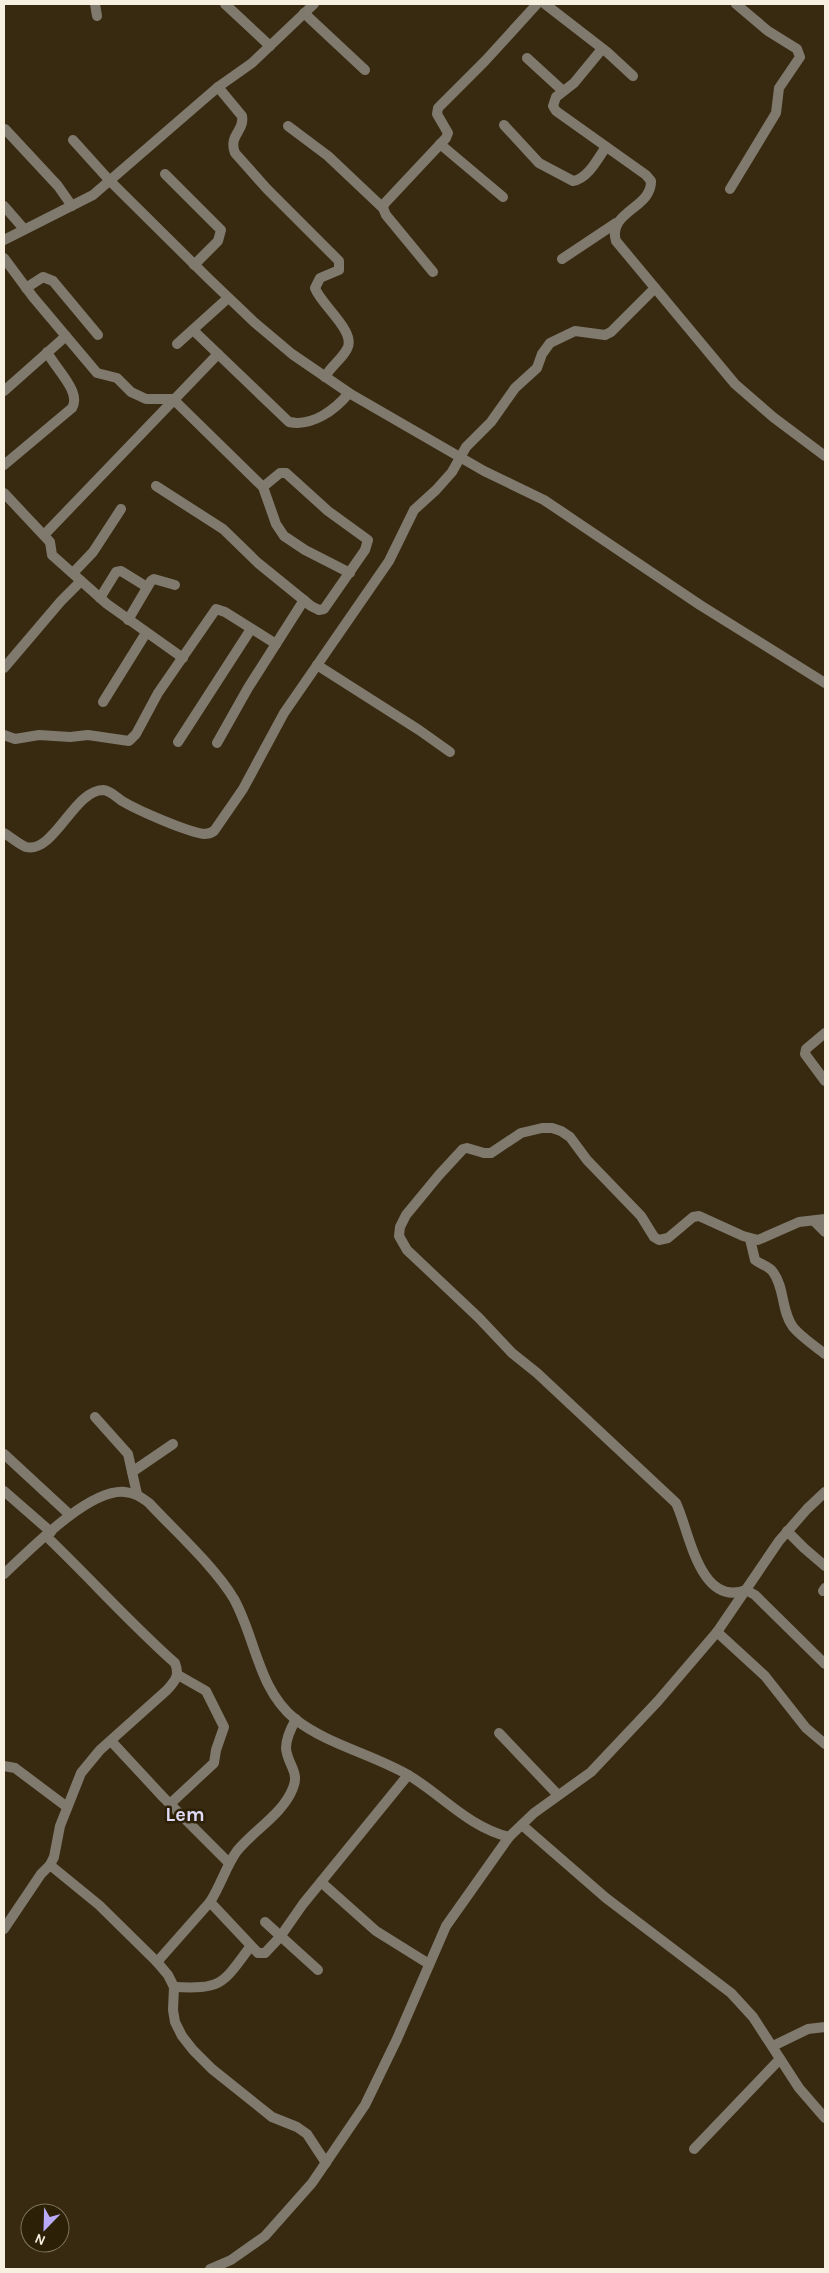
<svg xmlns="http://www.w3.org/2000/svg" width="829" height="2273" viewBox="0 0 829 2273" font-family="Karla,sans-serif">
<rect width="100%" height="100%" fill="#372a10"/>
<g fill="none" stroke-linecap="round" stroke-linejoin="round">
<g stroke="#80796d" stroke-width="10">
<polyline points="95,4 97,16"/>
<polyline points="225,4 270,46"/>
<polyline points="545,4 607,52 633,76"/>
<polyline points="304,13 365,70"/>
<path d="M 602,49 L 574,83 L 556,97 L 553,106 L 556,111 L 646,175 L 651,181 C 652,208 607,212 616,241 L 735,384 L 773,417 L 825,456"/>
<polyline points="527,58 563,91"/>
<path d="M 218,87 L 242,116 C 245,131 228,135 235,153 L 267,189 L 339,261 L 339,270 L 320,278 L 315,288 C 321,305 357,332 347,349 C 342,359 331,366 325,377"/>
<path d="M 504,125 L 539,163 L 573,181 C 588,179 598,158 606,147"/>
<polyline points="288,126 328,156 383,208"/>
<polyline points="5,129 58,186 72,206"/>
<polyline points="73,140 110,181 209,279 254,322 292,354 349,393 484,471 544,500 700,605 825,683"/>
<polyline points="440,144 503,197"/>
<polyline points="165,174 221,230 218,241 194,265"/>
<polyline points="730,189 776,113 779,88 800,57 797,49 768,31 736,4"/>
<polyline points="4,206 24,229"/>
<polyline points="4,240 93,195 218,87 252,63 314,4"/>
<polyline points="4,258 33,297 97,373 117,378 131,392 146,399 173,399 263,487 276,524 284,536 305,550 350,573"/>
<polyline points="562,259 616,223"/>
<polyline points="433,272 386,215 383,208 385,203 446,138 448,133 437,114 438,108 485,61 537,4"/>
<polyline points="26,288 43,277 53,281 98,335"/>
<path d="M 193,330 L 289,422 C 312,427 335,410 349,393"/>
<polyline points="177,344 228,298"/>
<polyline points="4,391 66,336"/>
<path d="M 4,465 L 72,408 C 82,392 55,368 47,352"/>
<polyline points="156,486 223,529 258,563 311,606 319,610 324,609 365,550 368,540 328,511 286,473 280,473 263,487"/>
<polyline points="4,493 50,542 52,555 107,604 183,658"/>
<polyline points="44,535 218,354"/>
<polyline points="73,573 93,552 121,509"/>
<polyline points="100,598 116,572 121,571 147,587"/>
<polyline points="128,620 151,581 154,579 175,585"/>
<polyline points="317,665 419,730 450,752"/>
<polyline points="4,668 61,601 81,581"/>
<polyline points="103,702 146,633"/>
<polyline points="4,735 15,739 39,735 70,737 88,735 129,741 136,734 158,693 216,609 225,612 276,644"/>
<polyline points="178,742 251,629"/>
<polyline points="217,743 248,688 304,600"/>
<path d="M 4,833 C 11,837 18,844 26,847 C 54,854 74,790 103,790 C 111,791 116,797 122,801 C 139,811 185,831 204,834 C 208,834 211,833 214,831 L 243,789 L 284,713 L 389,561 L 414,510 L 436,490 L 452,472 L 466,447 L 491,422 L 515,388 L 537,368 L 542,354 L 550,343 L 575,331 L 605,335 L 611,332 L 655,288"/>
<polyline points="825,1033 806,1049 805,1054 825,1081"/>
<path d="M 825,1219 L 799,1222 L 758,1240 L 743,1236 L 699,1216 L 693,1217 L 668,1238 L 659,1240 L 654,1237 L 641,1216 L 587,1160 L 570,1137 L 561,1131 L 552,1128 L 542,1128 L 521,1133 L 491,1153 L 484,1153 L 467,1148 L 463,1149 L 439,1175 L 406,1215 L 400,1227 L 399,1236 L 407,1250 L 479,1318 L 512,1353 L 537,1373 L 676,1503 C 689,1529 699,1608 746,1590 L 755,1595 L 825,1664"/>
<polyline points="814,1221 825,1232"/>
<path d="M 750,1239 L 755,1260 C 761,1265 769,1266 773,1272 C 785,1288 781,1311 793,1327 C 801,1337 815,1346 825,1354"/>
<polyline points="95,1417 128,1454 137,1494"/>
<polyline points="4,1454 70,1515"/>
<polyline points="132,1472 173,1444"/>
<polyline points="4,1491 51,1532"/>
<polyline points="787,1531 804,1548 825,1566"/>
<path d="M 46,1536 C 90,1578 130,1623 175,1663 C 180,1676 175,1681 167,1690 L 100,1750 L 81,1773 L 60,1826 L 54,1857 L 50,1865 L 99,1905 L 157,1962 L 168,1975 L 174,1987 L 173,2010 L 175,2022 L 182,2036 L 193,2050 L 212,2069 L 272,2117 L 297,2127 L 307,2134 L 326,2163"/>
<path d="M 4,1574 C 29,1551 89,1488 125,1492 C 135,1493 141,1497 149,1503 C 175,1531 215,1567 234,1599 C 256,1639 258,1689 295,1719 C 326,1744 375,1755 410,1776 C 444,1797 469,1827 509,1837"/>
<polyline points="823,1591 825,1588"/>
<polyline points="717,1632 765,1676 806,1728 825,1744"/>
<path d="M 296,1719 C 291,1728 286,1738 286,1748 C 287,1764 300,1772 293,1788 C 283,1814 254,1830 237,1851 C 226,1866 221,1885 210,1902 L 258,1953 L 265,1953 L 280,1937 L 303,1904 L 408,1775"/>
<polyline points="499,1733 558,1795"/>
<polyline points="111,1741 163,1797 229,1863"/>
<polyline points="4,1766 15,1768 67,1807"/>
<polyline points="171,1803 214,1763 216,1750 224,1727 206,1691 178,1675"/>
<polyline points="522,1825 606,1898 731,1993 753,2017 799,2088 825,2118"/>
<polyline points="321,1882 376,1931 429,1964"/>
<polyline points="265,1922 318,1970"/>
<polyline points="4,1929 41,1874 50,1865"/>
<polyline points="157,1962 210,1902"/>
<path d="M 174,1987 C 222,1989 222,1985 250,1947"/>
<polyline points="773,2046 808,2029 825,2027"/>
<polyline points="694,2149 780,2059"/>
<polyline points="210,2269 231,2260 265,2236 312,2183 365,2105 397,2039 446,1926 509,1837 534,1813 591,1772 658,1701 717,1632 779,1541 807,1509 825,1492"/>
</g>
</g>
<g text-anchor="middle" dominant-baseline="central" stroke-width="5" stroke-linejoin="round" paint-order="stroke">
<g font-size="20" font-weight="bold" fill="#dedaf7" stroke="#2c2006">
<text x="185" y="1814">Lem</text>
</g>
</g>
<rect width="829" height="2273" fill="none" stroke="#f7efe0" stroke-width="10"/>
<g transform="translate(45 2228) rotate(203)"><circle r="24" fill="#2c2006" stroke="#7d735d"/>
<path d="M0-4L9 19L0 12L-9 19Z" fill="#b9abf7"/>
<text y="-8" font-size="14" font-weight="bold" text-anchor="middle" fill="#f7efe0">N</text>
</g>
</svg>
